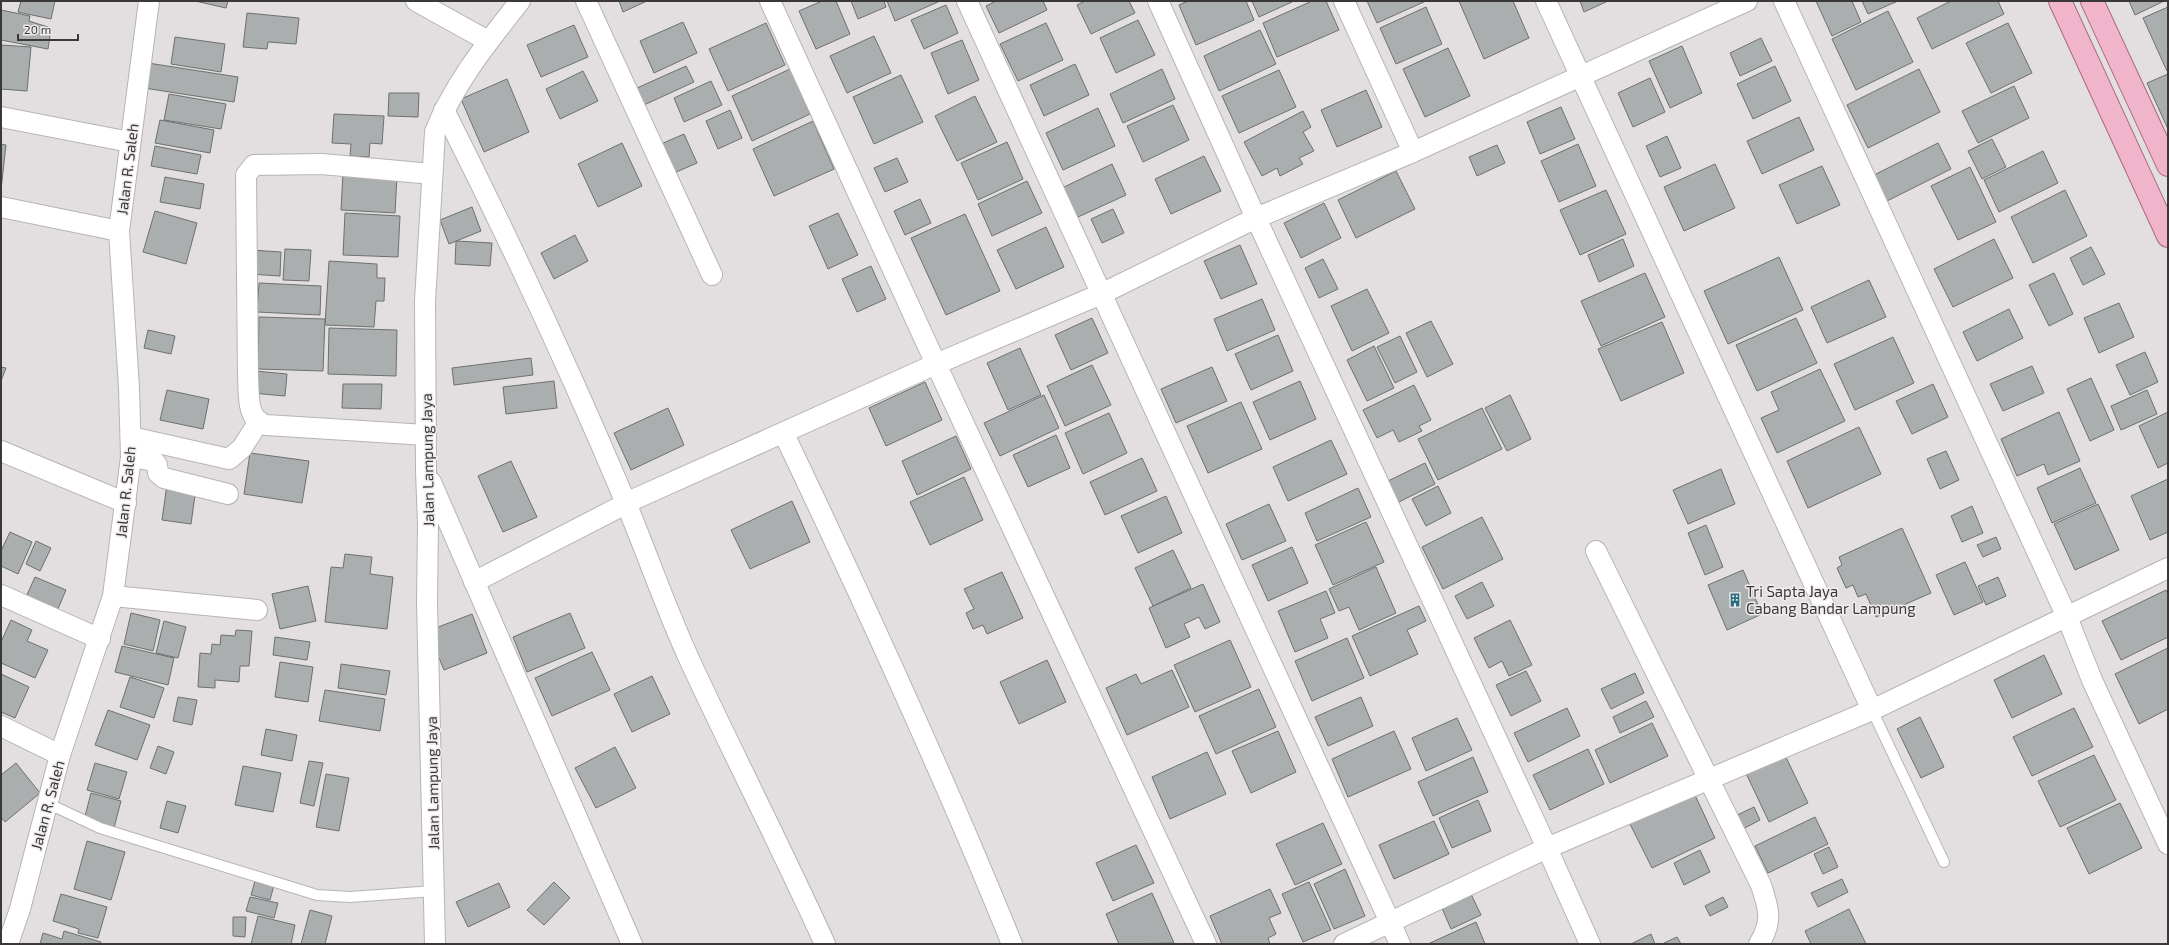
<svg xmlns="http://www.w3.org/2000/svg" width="2169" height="945" viewBox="0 0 2169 945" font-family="'Exo 2',sans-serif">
<rect width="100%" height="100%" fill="#e3dfe0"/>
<g fill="#aaaeaf" stroke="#6d7071">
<polygon points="21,1 55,1 51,19 18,12"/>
<polygon points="195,1 228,1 226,8"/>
<polygon points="619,1 647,1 623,12"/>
<polygon points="822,1 836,1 850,34 816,49 799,11"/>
<polygon points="851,1 884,1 886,7 858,19"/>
<polygon points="887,1 940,1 895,21"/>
<polygon points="996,1 1043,1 1047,10 999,33 986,6"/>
<polygon points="1085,1 1129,1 1135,13 1091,34 1077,5"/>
<polygon points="1188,1 1246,1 1254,20 1196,45 1179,5"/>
<polygon points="1252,1 1294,1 1259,17"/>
<polygon points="1312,1 1326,1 1339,30 1277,57 1263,23"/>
<polygon points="1367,1 1426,1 1377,23"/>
<polygon points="1459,1 1513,1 1529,38 1484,59"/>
<polygon points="1580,1 1608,1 1584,12"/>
<polygon points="1816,1 1852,1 1861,22 1832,36"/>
<polygon points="1862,1 1898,1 1868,14"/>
<polygon points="1951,1 1998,1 2004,14 1932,49 1917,18"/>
<polygon points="2129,1 2164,1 2135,15"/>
<polygon points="946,5 958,33 924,49 911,20"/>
<polygon points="1426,7 1442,44 1396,64 1380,28"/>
<polygon points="2168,7 2168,70 2167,71 2143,18"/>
<polygon points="1,10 30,16 29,21 51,28 48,49 1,40"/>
<polygon points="1888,11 1913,62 1856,90 1832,39"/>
<polygon points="247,13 299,18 296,44 268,42 267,49 243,47"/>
<polygon points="1138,20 1155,55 1116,73 1100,38"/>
<polygon points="683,22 697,53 654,73 640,41"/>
<polygon points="766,23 785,65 728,91 709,49"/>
<polygon points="1046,23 1063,60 1018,81 1000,44"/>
<polygon points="2008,23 2032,73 1991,93 1966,43"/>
<polygon points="574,25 588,57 541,77 527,45"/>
<polygon points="1260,30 1276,64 1219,91 1204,56"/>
<polygon points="874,36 891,73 847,93 830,56"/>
<polygon points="175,37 225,44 221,72 171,64"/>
<polygon points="1761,38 1772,61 1740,76 1730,53"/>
<polygon points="962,40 979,80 948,94 931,53"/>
<polygon points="1,45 31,47 27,91 1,89"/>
<polygon points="1682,46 1702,93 1670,108 1649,61"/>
<polygon points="1448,48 1470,96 1425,117 1403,69"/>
<polygon points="148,63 238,77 234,102 144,88"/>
<polygon points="1075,64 1089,95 1044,116 1030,85"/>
<polygon points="686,66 694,82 644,105 637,88"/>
<polygon points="1775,66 1791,101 1753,119 1737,84"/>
<polygon points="790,69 810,114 752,141 732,96"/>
<polygon points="1162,69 1175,99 1123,123 1110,94"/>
<polygon points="1919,69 1940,112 1868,148 1847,105"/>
<polygon points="1279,70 1296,107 1239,133 1222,96"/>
<polygon points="583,71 598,101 560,119 546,89"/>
<polygon points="2168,74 2168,129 2147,83"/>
<polygon points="901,75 923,122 874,144 853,97"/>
<polygon points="1650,78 1665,112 1633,127 1618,93"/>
<polygon points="507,79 529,132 484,152 461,99"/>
<polygon points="711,81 722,105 684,122 674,98"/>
<polygon points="2014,86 2029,118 1978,143 1962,111"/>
<polygon points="1366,90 1382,127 1337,147 1321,110"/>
<polygon points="389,93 419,93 418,117 388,116"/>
<polygon points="169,94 226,104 221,129 164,120"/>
<polygon points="975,96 997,142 957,161 935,116"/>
<polygon points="1173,105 1189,140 1143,162 1127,126"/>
<polygon points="1561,107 1575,139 1540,154 1527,122"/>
<polygon points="1098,108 1115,146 1063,170 1046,133"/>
<polygon points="730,110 742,138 718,149 706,121"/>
<polygon points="1303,111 1311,127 1303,132 1314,151 1299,158 1303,164 1280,176 1277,168 1262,176 1244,142"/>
<polygon points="334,114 384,116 382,144 370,143 369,157 350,156 351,144 332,143"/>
<polygon points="1799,117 1814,150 1762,174 1747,141"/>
<polygon points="160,120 214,130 210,153 155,143"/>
<polygon points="813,121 834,169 774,196 753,149"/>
<polygon points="684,134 697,163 674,173 661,144"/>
<polygon points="1667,136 1681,168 1660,177 1646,146"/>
<polygon points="1992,139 2006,167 1982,179 1968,151"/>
<polygon points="1007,142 1023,179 978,200 961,163"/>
<polygon points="622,143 642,186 598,207 578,164"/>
<polygon points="1938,143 1951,169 1887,201 1874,175"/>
<polygon points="1,144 6,145 1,190"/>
<polygon points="1578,144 1596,186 1559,202 1541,161"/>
<polygon points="1497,145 1505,163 1477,176 1469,157"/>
<polygon points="155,146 201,155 197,174 151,166"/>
<polygon points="2043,151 2058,183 1999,212 1984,180"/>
<polygon points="1204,156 1221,191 1171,214 1155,179"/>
<polygon points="897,158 908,182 885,192 874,168"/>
<polygon points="1112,164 1126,195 1076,218 1062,188"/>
<polygon points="1715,164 1735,208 1684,231 1664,187"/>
<polygon points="1822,166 1840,205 1797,224 1779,185"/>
<polygon points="1970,167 1996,222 1958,240 1931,186"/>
<polygon points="1396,171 1415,209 1356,238 1338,200"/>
<polygon points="343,173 397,176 395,213 341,210"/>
<polygon points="165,177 204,184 200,209 160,202"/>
<polygon points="1027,181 1042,213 992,236 978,204"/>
<polygon points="1606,190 1626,234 1580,255 1560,210"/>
<polygon points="2065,190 2087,236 2033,263 2011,217"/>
<polygon points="920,199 931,223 905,235 894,211"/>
<polygon points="1324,203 1341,238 1301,258 1284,223"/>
<polygon points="472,207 481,231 449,244 440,220"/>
<polygon points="1113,209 1124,233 1102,243 1091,219"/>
<polygon points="155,211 197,223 186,264 143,252"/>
<polygon points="345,213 400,216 398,257 343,255"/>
<polygon points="838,213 858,255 828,269 809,226"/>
<polygon points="965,214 1000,291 946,315 911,238"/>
<polygon points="1046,227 1064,267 1016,289 997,250"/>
<polygon points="575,235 588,261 554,279 541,253"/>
<polygon points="1623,239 1634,266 1599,282 1588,255"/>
<polygon points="1994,239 2013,278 1953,307 1934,269"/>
<polygon points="456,241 492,243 490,266 455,264"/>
<polygon points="1240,245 1257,284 1221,299 1204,261"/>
<polygon points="2091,247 2105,274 2083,285 2070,258"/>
<polygon points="285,249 311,250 309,281 283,280"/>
<polygon points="251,250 281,252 280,276 249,274"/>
<polygon points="1779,257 1803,310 1728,344 1704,291"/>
<polygon points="1323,259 1338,289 1319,298 1305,268"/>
<polygon points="329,261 377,264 377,278 385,278 384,301 376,301 374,327 325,325"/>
<polygon points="871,266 886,299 857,312 842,279"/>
<polygon points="1645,273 1665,317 1601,346 1581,301"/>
<polygon points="2054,273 2073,314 2049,326 2029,285"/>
<polygon points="1869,280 1886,317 1827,343 1811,307"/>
<polygon points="259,283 321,286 320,315 257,312"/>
<polygon points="1367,289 1389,333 1352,351 1331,306"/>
<polygon points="1262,299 1275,330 1227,351 1214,319"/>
<polygon points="2119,303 2134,337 2099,353 2084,318"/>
<polygon points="2009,309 2023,338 1977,361 1963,332"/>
<polygon points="259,317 325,319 323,371 258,369"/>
<polygon points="1092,318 1108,353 1071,370 1055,335"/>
<polygon points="1796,318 1817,363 1757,391 1736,345"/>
<polygon points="1431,321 1453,364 1427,377 1406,333"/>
<polygon points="1662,322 1684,373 1621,401 1598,349"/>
<polygon points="329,328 397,330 396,376 328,374"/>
<polygon points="148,330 175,336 171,354 144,348"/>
<polygon points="1278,335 1293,371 1251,390 1235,354"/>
<polygon points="1400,336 1417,372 1395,383 1377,347"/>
<polygon points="1893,337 1914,383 1855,410 1834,364"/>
<polygon points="1374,346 1394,388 1367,401 1347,360"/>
<polygon points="1020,348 1041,395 1008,410 987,363"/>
<polygon points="2145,352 2158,382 2130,395 2116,365"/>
<polygon points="531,358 533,375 454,385 452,368"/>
<polygon points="1092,365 1111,405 1065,426 1047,386"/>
<polygon points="2032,366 2044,393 2003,411 1990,384"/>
<polygon points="1,367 6,368 1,381"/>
<polygon points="1212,367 1227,401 1176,423 1161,389"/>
<polygon points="1820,369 1845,421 1777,453 1761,418 1779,410 1771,392"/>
<polygon points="255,371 287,374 285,396 252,393"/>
<polygon points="2091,378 2114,430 2090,441 2067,389"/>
<polygon points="554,381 557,408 506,414 503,387"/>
<polygon points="1300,381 1316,419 1270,440 1253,402"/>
<polygon points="925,382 942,420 886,446 869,408"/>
<polygon points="343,384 382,384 381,409 342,408"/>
<polygon points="1933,384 1948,417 1912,434 1896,401"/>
<polygon points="1414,385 1431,420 1419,426 1422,431 1399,442 1393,430 1377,438 1363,410"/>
<polygon points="167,390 209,399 203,429 160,420"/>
<polygon points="2147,390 2157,414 2121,430 2111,406"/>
<polygon points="1044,395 1059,428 1000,456 984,423"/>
<polygon points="1510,395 1531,439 1507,451 1485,408"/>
<polygon points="1241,402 1262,449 1208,473 1187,426"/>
<polygon points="668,408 684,445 631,470 614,433"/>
<polygon points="1482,408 1502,449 1438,480 1418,439"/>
<polygon points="2059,412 2080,461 2048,475 2044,464 2017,476 2001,439"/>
<polygon points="2168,412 2168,463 2158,468 2139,426"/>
<polygon points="1109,413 1127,453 1083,474 1065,433"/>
<polygon points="1859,427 1881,474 1808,508 1787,461"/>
<polygon points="1056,435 1070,468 1028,487 1013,455"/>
<polygon points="956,436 971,469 917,495 902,461"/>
<polygon points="1331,440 1347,474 1288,501 1273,467"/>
<polygon points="1946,451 1959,480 1940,489 1927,459"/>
<polygon points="250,453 309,461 302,503 244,494"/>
<polygon points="1142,458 1157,491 1105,515 1090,482"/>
<polygon points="511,461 537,517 503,532 478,476"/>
<polygon points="1425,463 1435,484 1397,503 1386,482"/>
<polygon points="2080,468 2096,503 2052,523 2037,488"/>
<polygon points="1721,469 1735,504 1688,524 1673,490"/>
<polygon points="964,477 983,520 930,545 910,502"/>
<polygon points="2168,479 2168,532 2150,540 2131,496"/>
<polygon points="167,484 196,488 191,524 162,520"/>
<polygon points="1438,486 1451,513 1426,526 1412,499"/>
<polygon points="1358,488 1371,517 1317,541 1305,513"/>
<polygon points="1166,496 1182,533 1138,553 1121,516"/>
<polygon points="792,501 810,542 750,569 731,530"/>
<polygon points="1269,504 1286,541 1242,560 1226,524"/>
<polygon points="2098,504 2119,550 2075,570 2054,524"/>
<polygon points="1972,506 1983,533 1962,542 1951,516"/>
<polygon points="1482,517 1503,559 1443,589 1422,547"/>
<polygon points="1366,522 1384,562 1333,585 1315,545"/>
<polygon points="1706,525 1723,567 1705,575 1688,533"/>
<polygon points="1902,528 1931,593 1876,617 1866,594 1858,597 1853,585 1846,588 1837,568 1842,565 1839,557"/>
<polygon points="10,532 32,542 18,574 1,566 1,551"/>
<polygon points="1996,537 2001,549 1983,557 1977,545"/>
<polygon points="36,541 51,548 40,571 26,564"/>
<polygon points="1292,547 1308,583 1268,601 1252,565"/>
<polygon points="1173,550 1191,588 1153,606 1135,568"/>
<polygon points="345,554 372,557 370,574 393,577 387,629 325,622 331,567 343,568"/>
<polygon points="1965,562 1983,602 1954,615 1936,575"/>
<polygon points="1376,567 1396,613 1359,630 1349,607 1339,611 1329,589"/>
<polygon points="1743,570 1762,614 1727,630 1708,585"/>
<polygon points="1002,572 1023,618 987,634 983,625 973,629 966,613 974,609 964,589"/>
<polygon points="35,577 66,590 57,611 26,597"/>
<polygon points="1998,577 2006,596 1986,605 1978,586"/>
<polygon points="1482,582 1494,606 1467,619 1455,596"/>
<polygon points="1203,584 1220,622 1205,629 1199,617 1184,624 1190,637 1166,648 1149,608"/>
<polygon points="308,586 316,621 280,629 272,594"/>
<polygon points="2166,590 2168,594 2168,637 2121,660 2102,621"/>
<polygon points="1326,591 1335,613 1320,619 1328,638 1295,652 1278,611"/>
<polygon points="1419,606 1426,621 1407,630 1418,654 1370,676 1352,636"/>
<polygon points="131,613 160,620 153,651 124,644"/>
<polygon points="570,613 585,648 527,672 513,637"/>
<polygon points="472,614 487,653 444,670 428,631"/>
<polygon points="11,620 32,630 27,641 48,650 35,678 1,663 1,642"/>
<polygon points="1510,620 1532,665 1509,676 1502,661 1489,668 1474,638"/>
<polygon points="164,621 186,627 178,658 156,653"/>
<polygon points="236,630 252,631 249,666 240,666 239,682 215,680 215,688 198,687 200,653 211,654 212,644 220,645 221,635 235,636"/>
<polygon points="275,637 310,642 307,660 273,655"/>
<polygon points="1347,638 1364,678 1312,701 1295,661"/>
<polygon points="1230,640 1251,687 1195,712 1174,665"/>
<polygon points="122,646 174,658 168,685 115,672"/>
<polygon points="2168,648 2168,709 2139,724 2115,674"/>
<polygon points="592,652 610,690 552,716 535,678"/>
<polygon points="2044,655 2062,694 2012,718 1994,680"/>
<polygon points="1047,660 1066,702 1019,724 1000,682"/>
<polygon points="280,662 313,667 308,702 275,697"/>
<polygon points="341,664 390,671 386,695 338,688"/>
<polygon points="1172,670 1189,707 1127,735 1106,688 1136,674 1141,684"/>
<polygon points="1526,671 1541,701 1511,716 1496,685"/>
<polygon points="1635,673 1644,693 1611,709 1601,689"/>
<polygon points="1,674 29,687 15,718 1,712"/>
<polygon points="652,676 670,714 632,732 614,694"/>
<polygon points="130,677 164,688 154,718 120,707"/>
<polygon points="1259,689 1276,727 1216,754 1199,716"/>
<polygon points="325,690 385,699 380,731 319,721"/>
<polygon points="178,697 197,700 192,725 173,721"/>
<polygon points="1361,697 1373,726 1328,746 1315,717"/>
<polygon points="1646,701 1654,717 1620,733 1613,717"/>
<polygon points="1567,708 1580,736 1528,762 1514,733"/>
<polygon points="2074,708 2093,747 2032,776 2013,737"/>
<polygon points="108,710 150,725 137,760 95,745"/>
<polygon points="1920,717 1944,767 1921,778 1897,729"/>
<polygon points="1457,718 1472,750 1426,771 1412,738"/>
<polygon points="1652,723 1668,756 1610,783 1595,750"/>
<polygon points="266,729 297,735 292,761 261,755"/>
<polygon points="1278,731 1296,772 1251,793 1232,751"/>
<polygon points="1394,731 1411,769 1348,797 1332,759"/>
<polygon points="158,746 174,752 166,774 150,768"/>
<polygon points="615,747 636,788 596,808 575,768"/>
<polygon points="1588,749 1604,784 1550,810 1533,775"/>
<polygon points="1783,751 1808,803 1769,822 1744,769"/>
<polygon points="1207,752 1226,794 1170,819 1152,777"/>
<polygon points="2094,755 2116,800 2060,827 2038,781"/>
<polygon points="1473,757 1488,792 1433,816 1418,782"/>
<polygon points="309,761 323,763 314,806 300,803"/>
<polygon points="16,763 40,793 5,822 1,817 1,775"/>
<polygon points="95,763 127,772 119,799 87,790"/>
<polygon points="243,766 281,773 273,812 235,805"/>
<polygon points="326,774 349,778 339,831 316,827"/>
<polygon points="91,793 121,801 114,828 84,820"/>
<polygon points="1694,793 1715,838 1652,868 1630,824"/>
<polygon points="1478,800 1491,831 1452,848 1439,818"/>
<polygon points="167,801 186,806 178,833 160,828"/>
<polygon points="2120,803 2142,848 2089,874 2067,828"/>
<polygon points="1754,807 1760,820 1739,831 1733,817"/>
<polygon points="1815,817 1828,844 1768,873 1755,846"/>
<polygon points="1434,821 1449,854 1394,879 1379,845"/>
<polygon points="1323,823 1342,864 1295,885 1276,844"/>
<polygon points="87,841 125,852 111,900 74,889"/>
<polygon points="1136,845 1154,883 1113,901 1096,863"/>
<polygon points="1829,847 1838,867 1823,874 1814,854"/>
<polygon points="1700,850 1710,872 1684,885 1674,863"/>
<polygon points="1345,869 1365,916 1334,929 1314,884"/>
<polygon points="1842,879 1848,892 1818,907 1811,893"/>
<polygon points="255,881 274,885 270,900 251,895"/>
<polygon points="554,882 570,898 544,925 527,910"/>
<polygon points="1309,882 1331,930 1303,942 1282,894"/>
<polygon points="499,883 510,907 468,927 456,902"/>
<polygon points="1270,889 1281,913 1269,918 1276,934 1268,938 1270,944 1222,944 1210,916"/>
<polygon points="1470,892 1481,915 1451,929 1441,906"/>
<polygon points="1152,893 1174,943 1119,944 1106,914"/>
<polygon points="61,894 107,907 98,938 78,933 79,929 53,921"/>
<polygon points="250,897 278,903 274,918 246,911"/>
<polygon points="1723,897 1728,907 1710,916 1705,906"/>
<polygon points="1849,909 1866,944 1811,944 1805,931"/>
<polygon points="310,910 332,916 325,944 301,944"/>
<polygon points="258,916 295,925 291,944 251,944"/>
<polygon points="233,917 246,917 245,937 233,936"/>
<polygon points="1476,922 1485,944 1428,944"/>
<polygon points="64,931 101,942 100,944 40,944 43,933 62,939"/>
<polygon points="1651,934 1655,944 1631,944"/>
<polygon points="1677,937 1681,944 1662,944"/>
</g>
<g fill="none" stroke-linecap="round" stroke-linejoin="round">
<g stroke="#b7b3b4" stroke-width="12">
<g id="service">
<polyline points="1872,710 1944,862"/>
<polyline points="47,803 100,828 317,895 350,897 434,891"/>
</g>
</g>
<g stroke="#b7b3b4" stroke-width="22">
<g id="minor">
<polyline points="416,1 488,41"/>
<polyline points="586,1 712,275"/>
<polyline points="770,1 936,364 1206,944"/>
<polyline points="967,1 1400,944"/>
<polyline points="1158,1 1256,218 1547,848 1590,944"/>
<polyline points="1344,1 1413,152"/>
<polyline points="1546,1 1872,710"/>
<polyline points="1784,1 2067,617 2092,680 2168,844"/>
<path d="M 444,110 C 509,239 570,370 626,503 C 648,556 666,609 690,661 C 734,756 782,849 825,944"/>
<polyline points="1,117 130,142"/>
<polyline points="1,207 119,231"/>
<path d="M 784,434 C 864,602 942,771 1012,944"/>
<path d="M 426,435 L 266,425 C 246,421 249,392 248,376 L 246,175 L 254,165 L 322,164 L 432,174"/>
<polyline points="131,437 229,459 242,448 259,421"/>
<polyline points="1,451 126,503"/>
<polyline points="131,457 154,461 157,465 158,473 164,478 228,494"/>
<polyline points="431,482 632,944"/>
<path d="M 1596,551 L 1761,885 C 1769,909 1773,921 1759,944"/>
<polyline points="474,582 637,498 936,364 1101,294 1256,218 1413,152 1747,1"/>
<polyline points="1,595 100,639"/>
<polyline points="113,596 257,610"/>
<polyline points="1,726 60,755"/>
<polyline points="8,944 20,909 60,755 113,596 131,457 129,388 119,231 149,1"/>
<path d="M 435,944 L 427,603 L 428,524 L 426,471 L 425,301 L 435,132 C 454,83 488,42 520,1"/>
<polyline points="1344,944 1547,848 1872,710 2168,568"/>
</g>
</g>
<g stroke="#aa6980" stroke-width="24">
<g id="primary">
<polyline points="2060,1 2168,236"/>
<polyline points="2092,1 2168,165"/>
</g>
</g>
<use href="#service" stroke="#fff" stroke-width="10"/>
<use href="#minor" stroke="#fff" stroke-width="20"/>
<use href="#primary" stroke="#f0b5ca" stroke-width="22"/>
</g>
<defs>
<g id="building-bare" transform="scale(1.08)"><path d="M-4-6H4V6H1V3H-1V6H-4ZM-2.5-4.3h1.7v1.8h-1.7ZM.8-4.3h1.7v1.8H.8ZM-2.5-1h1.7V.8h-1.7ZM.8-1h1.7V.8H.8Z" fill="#296e7e" stroke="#f0eced" stroke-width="2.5" paint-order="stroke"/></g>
</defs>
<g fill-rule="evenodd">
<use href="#building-bare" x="1735" y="600"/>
</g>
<g text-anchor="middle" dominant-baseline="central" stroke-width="3" stroke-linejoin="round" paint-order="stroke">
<g font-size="15" fill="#3a3838" stroke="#f0eced">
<text transform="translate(127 169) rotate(-83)">Jalan R. Saleh</text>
<text transform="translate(427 460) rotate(-91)">Jalan Lampung Jaya</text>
<text transform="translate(125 492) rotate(-84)">Jalan R. Saleh</text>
<text transform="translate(432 783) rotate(-91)">Jalan Lampung Jaya</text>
<text transform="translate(47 805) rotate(-75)">Jalan R. Saleh</text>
</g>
<g font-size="15" fill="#3a3838" stroke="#f0eced" text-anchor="start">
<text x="1746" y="591">Tri Sapta Jaya<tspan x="1746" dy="17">Cabang Bandar Lampung</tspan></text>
</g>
</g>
<rect width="2169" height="945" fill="none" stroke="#3a3838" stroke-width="4"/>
<path d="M18 34v6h60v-6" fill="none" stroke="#3a3838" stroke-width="2"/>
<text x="24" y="34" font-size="12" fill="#3a3838" stroke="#f0eced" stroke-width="3" paint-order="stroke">20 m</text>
</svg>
